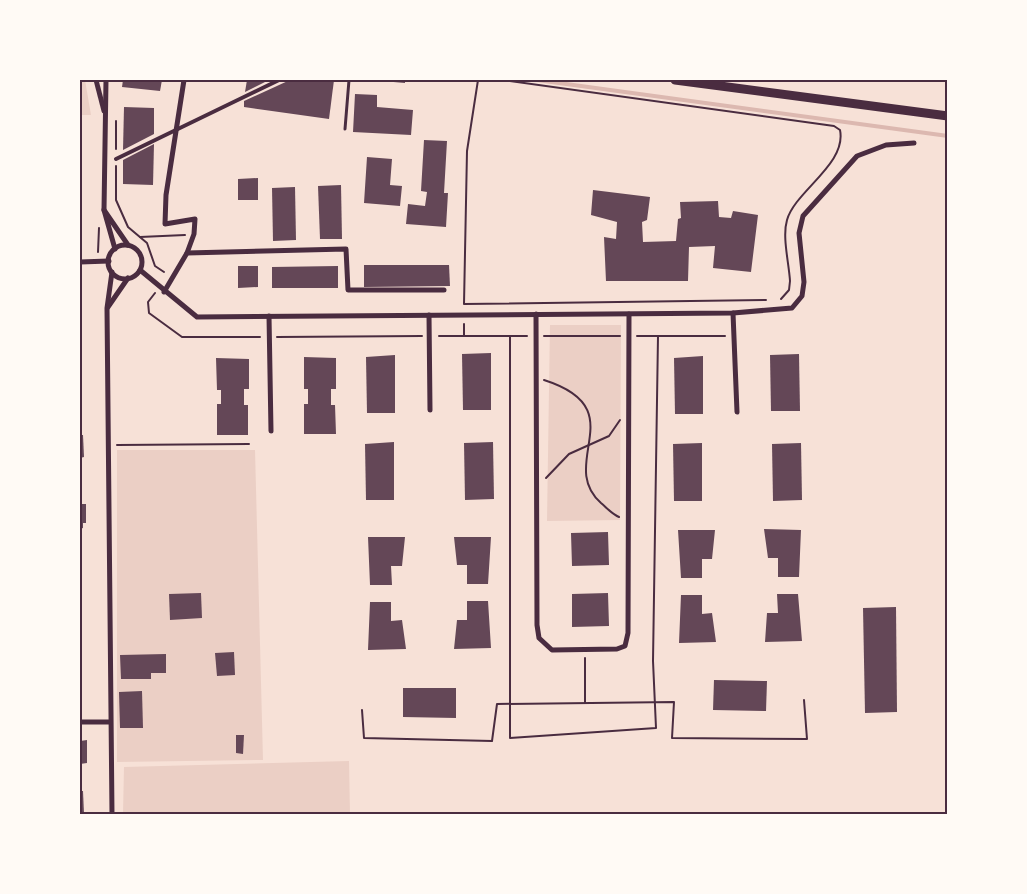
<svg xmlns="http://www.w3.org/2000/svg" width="1027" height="894" viewBox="0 0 1027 894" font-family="'Zilla Slab',serif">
<rect width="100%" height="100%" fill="#f7e1d7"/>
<g fill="#ebcfc5">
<polygon points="80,80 85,80 91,115 80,115"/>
<polygon points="550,325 621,325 620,520 547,521"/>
<polygon points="117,450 255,450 263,760 117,762"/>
<polygon points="349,761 350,814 123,814 124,767"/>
</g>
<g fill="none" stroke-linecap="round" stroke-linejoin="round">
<polyline stroke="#dcb8b0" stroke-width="4" points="537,80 948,136"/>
</g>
<g fill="#644757">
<polygon points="123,80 162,80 160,91 122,87"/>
<polygon points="247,80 269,80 245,92"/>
<polygon points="290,80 334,80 329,119 244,107 244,101"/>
<polygon points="382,80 405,80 405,83 382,81"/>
<polygon points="355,94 377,95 377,107 413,110 411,135 353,132"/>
<polygon points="124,107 154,108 154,134 123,150"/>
<polygon points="424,140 447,141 444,193 448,193 446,227 406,224 408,204 425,206 427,192 421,191"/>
<polygon points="154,144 153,185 123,184 123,160"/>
<polygon points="367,157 392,159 390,185 402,186 400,206 364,203"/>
<polygon points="258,178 258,200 238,200 238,179"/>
<polygon points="341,185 342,239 320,239 318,186"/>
<polygon points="295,187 296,240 273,241 272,188"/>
<polygon points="593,190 650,197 647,220 642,222 643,242 676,241 678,219 681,218 680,202 718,201 719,217 731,218 733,211 758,215 751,272 713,268 715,246 689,247 688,281 606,281 604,237 616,239 617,222 591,215"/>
<polygon points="364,265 449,265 450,286 364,287"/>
<polygon points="238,266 258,266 258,287 238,288"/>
<polygon points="338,266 338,288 272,288 272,267"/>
<polygon points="80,284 82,284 82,329 80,330"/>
<polygon points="491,353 491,410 463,410 462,354"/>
<polygon points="799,354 800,411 771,411 770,355"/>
<polygon points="395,355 395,413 367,413 366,357"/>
<polygon points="703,356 703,414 675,414 674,358"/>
<polygon points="304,357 336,358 336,389 331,389 331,405 335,405 336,434 304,434 304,404 308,404 308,389 304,389"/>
<polygon points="216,358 249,359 249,389 244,389 244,405 248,405 248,435 217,435 217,404 221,404 221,390 217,390"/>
<polygon points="80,435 83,435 84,457 80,458"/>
<polygon points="394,442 394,500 366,500 365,444"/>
<polygon points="493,442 494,499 465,500 464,443"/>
<polygon points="702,443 702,501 674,501 673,444"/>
<polygon points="801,443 802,500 773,501 772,444"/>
<polygon points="82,496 82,504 86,504 86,523 83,523 83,528 80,529 80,497"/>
<polygon points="764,529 801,530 799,577 778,577 778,558 768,558"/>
<polygon points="678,530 715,530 712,559 702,559 702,578 681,578"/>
<polygon points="608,532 609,565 572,566 571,533"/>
<polygon points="368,537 405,537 402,566 391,566 392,585 370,585"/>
<polygon points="454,537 491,537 488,584 467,584 467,565 457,565"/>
<polygon points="201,593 202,618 170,620 169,594"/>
<polygon points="608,593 609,626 572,627 572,594"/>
<polygon points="777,594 798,594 802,641 765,642 767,613 778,613"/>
<polygon points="681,595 702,595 702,614 712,613 716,642 679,643"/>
<polygon points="467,601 488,601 491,648 454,649 457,620 467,620"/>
<polygon points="370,602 391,602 391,621 402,620 406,649 368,650"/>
<polygon points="896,607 897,712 865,713 863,608"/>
<polygon points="234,652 235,675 217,676 215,653"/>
<polygon points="166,654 166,673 151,673 151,679 121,679 120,655"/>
<polygon points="714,680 767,681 766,711 713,710"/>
<polygon points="403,688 456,688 456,718 403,717"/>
<polygon points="142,691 143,728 120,728 119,692"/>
<polygon points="236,735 244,735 243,754 236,753"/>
<polygon points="87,740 87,763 80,764 80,741"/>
<polygon points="80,791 83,791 84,814 80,814"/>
</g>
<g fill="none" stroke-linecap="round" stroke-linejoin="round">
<g stroke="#4a2c40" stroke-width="2">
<polyline points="478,80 467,151 464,304 766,300"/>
<path d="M 503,80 L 834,126 L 840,130 C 847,164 795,191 787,220 C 782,237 789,263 790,281 L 789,290 L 781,299"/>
<polyline points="116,121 116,149"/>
<polyline points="116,166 116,200 128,227 147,243 155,266 164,272"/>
<polyline points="140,237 185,235"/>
<polyline points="98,252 99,228"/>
<polyline points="155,293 148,302 149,313 182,337 260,337"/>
<polyline points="439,336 527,336"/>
<polyline points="464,336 464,324"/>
<polyline points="510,336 510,738 656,728 653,661 658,336"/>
<polyline points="544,336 620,336"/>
<polyline points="637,336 725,336"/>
<polyline points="277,337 422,336"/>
<path d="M 544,380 C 635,409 556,463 601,503 C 607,508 612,514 619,517"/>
<polyline points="117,445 249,444"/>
<polyline points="546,478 569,454 609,436 620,420"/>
<polyline points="585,703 585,658"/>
<polyline points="362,710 364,738 492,741 497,704 674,702 672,738 807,739 804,700"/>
</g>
<polyline stroke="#4a2c40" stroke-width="3" points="345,129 349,80"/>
<polyline stroke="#4a2c40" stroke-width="4" points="116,159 279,80"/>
<g stroke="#4a2c40" stroke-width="5">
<polyline points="96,80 104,111"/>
<polyline points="184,80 166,195 165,224 195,219 194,234 187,253"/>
<polyline points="104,210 106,80"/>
<circle cx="125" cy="262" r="17"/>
<polyline points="115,249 104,210 128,245"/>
<polyline points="80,262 109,261"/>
<polyline points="140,270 197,317 733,313 792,308 802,296 804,282 799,233 803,216 857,156 886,145 914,143"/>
<polyline points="112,272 107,308 112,814"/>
<polyline points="164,292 187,253 346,249 348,290 444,290"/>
<polyline points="108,307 128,278"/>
<polyline points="733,313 737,412"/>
<polyline points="536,314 537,625 539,638 552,650 617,649 625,646 628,633 629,314"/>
<polyline points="429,315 430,410"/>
<polyline points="269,316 271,431"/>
<polyline points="80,722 110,722"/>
</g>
<polyline stroke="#4a2c40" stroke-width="9" points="675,80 948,116"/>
</g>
<rect width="1027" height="894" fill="none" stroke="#fffaf5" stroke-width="162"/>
<rect x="81" y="81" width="865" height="732" fill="none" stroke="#4a2c40" stroke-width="2"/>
</svg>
